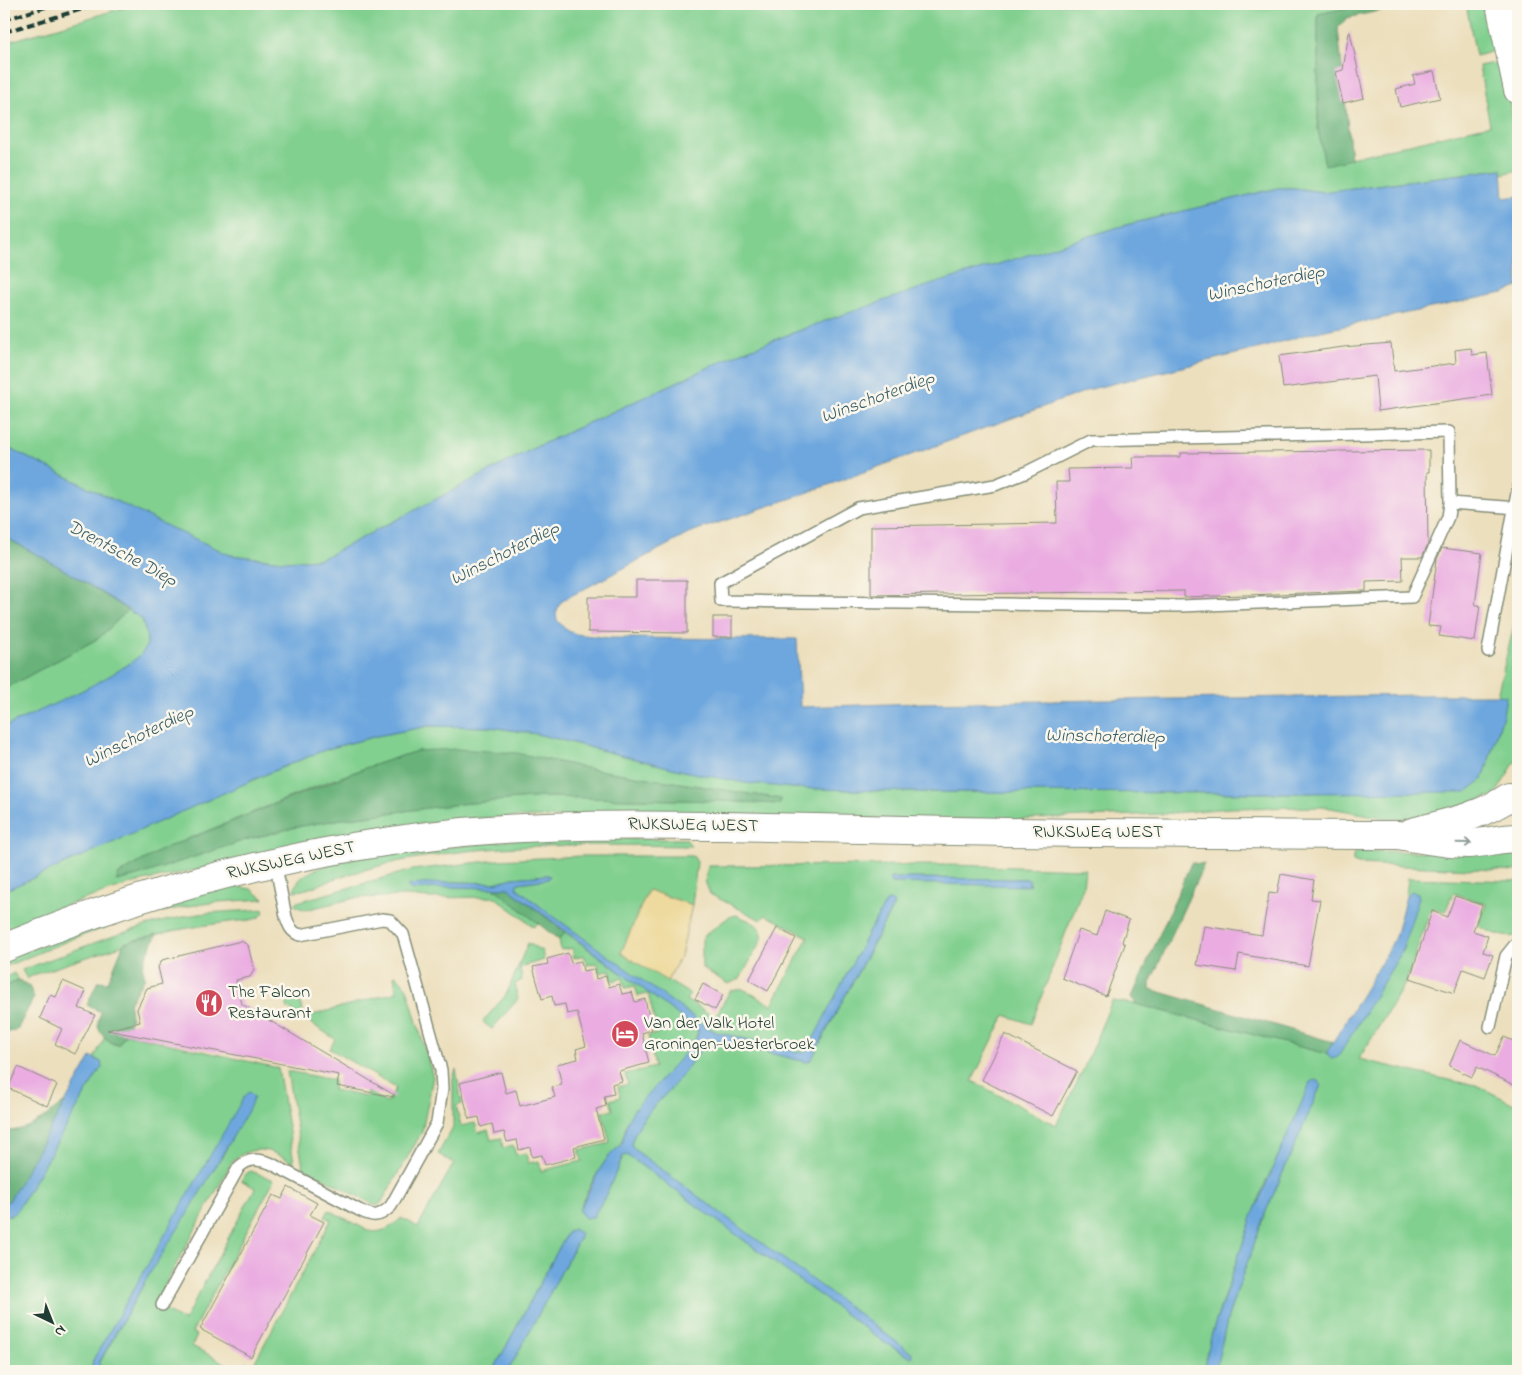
<svg xmlns="http://www.w3.org/2000/svg" width="1522" height="1375" viewBox="0 0 1522 1375" font-family="'Indie Flower',sans-serif">
<rect width="100%" height="100%" fill="#fbf7ec"/>
<filter id="ink" filterUnits="userSpaceOnUse"><feTurbulence type="fractalNoise" baseFrequency=".02" numOctaves="2"/><feDisplacementMap in="SourceGraphic" scale="10" xChannelSelector="R" yChannelSelector="G"/><feConvolveMatrix kernelMatrix="1 2 1 2 8 2 1 2 1" color-interpolation-filters="sRGB"/></filter>
<filter id="wash" filterUnits="userSpaceOnUse"><feTurbulence type="fractalNoise" baseFrequency=".0096" numOctaves="4" result="noise"/><feDisplacementMap in="SourceGraphic" scale="20" xChannelSelector="R" yChannelSelector="G"/><feGaussianBlur stdDeviation="1.12" result="paint"/><feColorMatrix in="noise" values="0 0 0 0 0 0 0 0 0 0 0 0 0 0 0 0 0 1.4 0 .05"/><feComposite in="paint" operator="in"/></filter>
<g filter="url(#wash)">
<rect width="100%" height="100%" fill="#ecdfbd"/>
<g fill="#82d090" stroke="#508662" fill-rule="evenodd">
<polygon points="136,4 1366,4 1318,14 1318,129 1325,164 1490,125 1479,66 1494,63 1503,69 1518,149 1518,170 1502,174 1501,169 1322,192 1295,188 1278,188 1122,226 825,321 742,352 534,448 329,555 319,559 283,561 230,555 169,527 4,446 4,43"/>
<polygon points="1466,4 1492,4 1498,45 1493,51 1476,56"/>
<path d="M 1518,609 L 1518,757 L 1495,795 L 1425,817 L 1391,819 L 1325,807 L 1230,808 L 1161,814 L 1010,820 L 507,817 L 455,819 L 385,829 L 134,883 L 70,904 L 4,930 L 4,891 L 17,885 L 271,772 L 327,749 L 377,736 L 429,726 L 491,727 L 537,734 L 688,772 L 792,788 L 911,792 L 1311,793 L 1483,779 L 1503,715 L 1505,696 L 1497,695 ZM 417,751 L 516,753 L 591,769 L 781,799 L 780,804 L 720,801 L 543,797 L 459,804 L 342,819 L 296,827 L 245,840 L 137,876 L 117,881 L 119,874 L 163,849 L 327,782 L 368,767 Z"/>
<path d="M 128,610 L 142,619 C 144,628 150,640 145,649 C 134,671 30,715 4,727 L 4,689 L 99,638 Z"/>
<path d="M 522,839 L 686,839 L 691,846 C 600,845 508,842 418,858 C 391,862 363,870 337,878 C 323,882 308,891 294,891 C 297,869 337,863 355,858 Z"/>
<polygon points="1507,848 1518,853 1518,871 1358,864 1353,862 1353,855 1358,851 1448,852"/>
<path d="M 583,856 L 693,856 L 697,862 L 692,905 L 648,890 L 621,953 L 690,994 L 686,1000 L 715,1017 L 730,991 L 743,989 L 772,1005 L 808,937 L 766,915 L 761,920 L 710,894 L 705,881 L 708,866 L 949,865 L 1085,869 L 1083,887 L 1031,1024 L 1005,1015 L 972,1081 L 1056,1125 L 1083,1070 L 1112,1001 L 1136,1004 L 1327,1054 L 1328,1056 L 1370,1002 L 1401,953 L 1404,947 L 1411,891 L 1406,896 L 1408,878 L 1518,881 L 1518,935 C 1504,940 1492,932 1478,926 L 1486,904 L 1453,893 L 1445,912 L 1431,908 L 1406,982 L 1359,1059 L 1453,1081 L 1476,1085 L 1518,1106 L 1518,1371 L 1215,1371 L 1229,1313 L 1264,1216 L 1321,1085 L 1285,1141 L 1263,1188 L 1224,1296 L 1212,1333 L 1203,1371 L 508,1371 L 580,1237 L 573,1229 L 567,1233 L 493,1371 L 241,1371 L 246,1362 L 253,1365 L 331,1220 L 325,1217 L 329,1210 L 369,1231 C 381,1234 393,1227 401,1218 L 418,1227 L 454,1163 L 438,1154 L 453,1127 L 453,1079 L 456,1069 L 462,1104 L 456,1106 L 461,1126 L 475,1123 L 478,1133 L 488,1130 L 491,1140 L 501,1138 L 503,1148 L 513,1145 L 516,1155 L 526,1153 L 528,1163 L 539,1161 L 541,1171 L 582,1161 L 579,1150 L 610,1143 L 602,1112 L 613,1110 L 610,1100 L 620,1097 L 618,1087 L 628,1084 L 625,1074 L 655,1067 L 648,1036 L 658,1033 L 648,994 L 638,996 L 635,986 L 625,988 L 623,978 L 613,981 L 610,970 L 600,973 L 597,963 L 587,965 L 584,955 L 574,958 L 572,948 L 561,950 L 559,940 L 565,932 L 695,1027 L 698,1032 L 692,1045 L 624,1135 C 621,1146 615,1150 608,1158 C 598,1170 584,1195 579,1211 L 593,1217 L 606,1195 L 623,1156 L 627,1155 L 885,1343 L 910,1357 L 913,1356 L 635,1150 L 631,1144 C 638,1118 661,1101 677,1081 C 688,1068 698,1048 713,1040 L 807,1062 L 811,1060 L 894,905 L 892,902 L 887,901 L 869,931 L 808,1050 L 804,1053 L 716,1032 L 707,1027 C 643,981 577,937 516,887 L 518,883 L 548,879 L 548,875 L 513,878 L 495,883 L 453,882 L 451,887 L 494,888 L 538,923 L 534,927 L 495,897 L 428,898 L 406,896 L 355,898 L 305,910 L 296,906 L 294,903 L 412,870 L 498,860 ZM 893,878 L 1028,879 L 1030,885 L 892,883 Z"/>
<path d="M 235,886 L 251,889 L 264,899 L 218,902 L 189,906 L 134,918 L 72,939 L 4,967 L 4,960 C 79,931 155,900 235,886 Z"/>
<path d="M 264,909 L 263,914 C 256,922 241,920 230,922 C 194,926 159,933 125,943 L 124,945 L 33,975 L 27,979 L 22,970 C 76,950 130,927 187,916 C 212,911 238,912 264,909 Z"/>
<path d="M 736,915 C 747,920 764,924 762,939 L 740,979 L 728,984 L 702,968 L 702,939 L 706,934 L 729,917 Z"/>
<polygon points="528,943 542,951 544,960 520,967 522,980 515,984 518,999 492,1029 485,1024 483,1021 506,995"/>
<polygon points="14,973 18,980 4,987 4,978"/>
<polygon points="396,975 407,988 433,1077 422,1132 381,1203 376,1206 303,1167 287,1071 334,1080 333,1090 366,1097 367,1092 387,1103 396,1088 330,1049 335,1039 286,1007 289,1001 298,998 305,1017 397,992 394,976"/>
<path d="M 126,1034 L 278,1068 L 294,1162 L 292,1162 C 270,1149 255,1144 233,1160 L 154,1305 L 184,1321 L 255,1188 L 241,1180 L 247,1173 L 251,1171 L 274,1180 L 192,1332 L 197,1335 L 192,1346 L 240,1371 L 105,1371 L 101,1368 L 99,1364 L 150,1273 L 224,1153 L 254,1097 L 151,1262 L 93,1360 L 92,1366 L 99,1371 L 4,1371 L 4,1213 L 10,1216 L 16,1212 L 102,1066 L 101,1062 L 94,1058 L 105,1037 L 113,1044 L 118,1045 Z"/>
</g>
<g fill="#69b27a" stroke="#447857">
<polygon points="1366,4 1410,4 1347,18 1338,28 1351,159 1325,165 1318,129 1318,14"/>
<path d="M 4,537 C 47,559 87,583 128,610 L 99,638 L 4,689 Z"/>
<polygon points="457,749 516,753 591,769 781,799 780,804 720,801 543,797 459,804 342,819 296,827 245,840 137,876 116,881 119,874 163,849 368,767 417,751"/>
<polygon points="1191,863 1204,864 1150,983 1150,989 1333,1042 1327,1054 1136,1004 1132,997"/>
<polygon points="494,888 508,888 565,932 559,940"/>
<path d="M 157,934 L 142,965 L 145,977 L 129,1003 C 134,1019 127,1032 118,1045 C 110,1043 98,1034 98,1025 C 97,1021 100,1016 101,1012 L 87,1005 L 98,981 L 108,982 L 124,943 Z"/>
<polygon points="19,980 29,986 34,997 18,1028 14,1031 4,1033 4,987"/>
<path d="M 65,1102 L 9,1202 L 4,1202 L 4,1131 C 29,1132 46,1116 65,1102 Z"/>
</g>
<polygon fill="#eeda9e" stroke="#868c69" points="648,890 692,905 681,956 667,981 621,953"/>
<g fill="#6ea7de" stroke="#467289">
<path d="M 1502,169 L 1504,198 L 1518,196 L 1518,287 L 1503,293 L 1311,333 L 1261,348 L 1095,388 L 798,496 L 694,531 L 567,598 L 560,603 L 556,613 L 557,620 L 565,629 L 575,634 L 610,638 L 797,639 L 800,707 L 920,703 L 1422,695 L 1497,695 L 1506,696 L 1503,715 L 1483,779 L 1466,792 L 1311,793 L 911,792 L 792,788 L 745,783 L 688,772 L 537,734 L 491,727 L 429,726 L 377,736 L 327,749 L 271,772 L 4,891 L 4,727 C 30,715 134,670 145,649 C 150,640 144,628 142,619 C 97,589 52,561 4,537 L 4,446 L 169,527 L 230,555 L 283,561 L 319,559 L 329,555 L 534,448 L 742,352 L 825,321 L 927,286 L 1122,226 L 1278,188 L 1295,188 L 1322,192 Z"/>
<path d="M 548,875 L 550,876 L 548,879 L 518,883 L 516,887 L 542,908 L 707,1027 L 716,1032 L 804,1053 L 808,1049 L 869,931 L 887,901 L 892,902 L 894,904 L 811,1060 L 807,1062 L 713,1040 C 698,1048 690,1066 680,1078 C 663,1099 638,1117 631,1144 L 635,1150 L 913,1354 L 913,1356 L 910,1357 L 885,1343 L 627,1155 L 623,1156 L 606,1195 L 593,1217 L 585,1218 L 579,1211 L 581,1206 L 600,1169 L 608,1157 L 622,1144 L 627,1122 L 633,1111 L 692,1045 L 697,1037 L 698,1030 L 508,888 L 451,887 L 412,890 L 408,887 L 409,885 L 453,882 L 495,883 L 513,878 Z"/>
<polygon points="890,878 1028,879 1030,880 1028,886 892,883 890,882"/>
<polygon points="1411,891 1418,893 1419,898 1401,953 1338,1057 1332,1059 1328,1056 1327,1052 1387,953 1395,937 1406,896"/>
<polygon points="91,1057 101,1062 102,1066 16,1212 10,1216 4,1213 4,1202 9,1201"/>
<polygon points="1315,1080 1319,1081 1321,1085 1264,1216 1229,1313 1215,1371 1203,1371 1212,1333 1253,1214 1310,1083"/>
<polygon points="249,1092 254,1097 248,1111 188,1213 150,1273 100,1361 100,1368 105,1371 99,1371 92,1366 93,1360 245,1095"/>
<polygon points="573,1229 580,1233 580,1237 508,1371 493,1371 567,1233"/>
</g>
<g id="blocks">
<g fill="#eaace1">
<polygon points="1349,32 1350,32 1364,98 1343,103 1336,72 1343,70"/>
<polygon points="1434,71 1440,98 1400,107 1396,89 1415,84 1413,76"/>
<polygon points="1391,343 1394,371 1456,363 1455,350 1471,348 1472,355 1487,353 1492,395 1378,411 1375,376 1283,388 1279,356 1343,347"/>
<polygon points="1429,450 1429,472 1427,472 1428,544 1422,557 1402,557 1403,581 1366,582 1366,591 1184,597 1184,591 871,595 871,526 1057,523 1056,482 1069,482 1068,469 1133,468 1132,457 1181,457 1181,453"/>
<polygon points="1442,548 1482,553 1475,605 1480,605 1475,641 1439,636 1441,627 1428,626 1437,559"/>
<polygon points="636,580 687,580 687,633 588,632 588,597 636,597"/>
<rect x="713" y="617" width="19" height="20"/>
<polygon points="1281,874 1314,880 1311,899 1320,900 1308,966 1239,954 1236,971 1197,965 1204,926 1262,935 1269,893 1277,894"/>
<polygon points="1455,896 1482,905 1473,931 1488,936 1483,952 1493,955 1485,977 1463,969 1454,993 1410,978 1432,911 1447,917"/>
<polygon points="1105,911 1129,920 1122,942 1125,944 1106,996 1062,978 1079,930 1097,936"/>
<polygon points="777,928 796,938 768,991 749,980"/>
<polygon points="241,941 248,945 254,970 250,977 236,980 242,1004 394,1095 394,1097 337,1086 339,1075 107,1030 140,1022 137,1009 147,988 162,984 158,967 162,960"/>
<polygon points="568,953 571,963 581,961 583,971 594,969 596,979 606,976 609,987 619,984 622,994 632,992 635,1002 645,999 652,1030 642,1033 649,1063 619,1071 622,1081 612,1084 614,1094 604,1096 606,1106 596,1109 604,1139 574,1147 576,1157 545,1165 542,1155 532,1157 530,1147 519,1150 517,1140 507,1142 504,1132 494,1134 492,1124 481,1127 479,1117 469,1119 460,1083 501,1072 506,1093 516,1090 520,1106 555,1097 552,1087 562,1085 557,1064 578,1059 576,1049 586,1046 577,1012 567,1014 565,1004 554,1006 552,996 542,999 533,967 548,964 547,959"/>
<polygon points="63,981 86,991 79,1008 95,1015 75,1054 55,1044 62,1029 40,1018 50,995 56,997"/>
<polygon points="703,984 723,995 715,1010 695,999"/>
<polygon points="1005,1034 1077,1071 1053,1116 982,1080"/>
<polygon points="1504,1037 1518,1043 1518,1087 1477,1067 1472,1077 1449,1066 1460,1040 1495,1056"/>
<polygon points="18,1067 57,1085 47,1106 8,1088"/>
<polygon points="288,1187 317,1203 310,1215 324,1222 251,1357 200,1329 273,1195 282,1199"/>
</g>
</g>
</g>
<g filter="url(#ink)">
<use href="#blocks" fill-opacity="0" stroke="#868e78" stroke-width="1"/>
<g fill="none" stroke-linecap="round" stroke-linejoin="round">
<g stroke="#868e78" stroke-width="14">
<g id="service">
<polyline points="1450,503 1448,517 1412,597 1180,606 721,601 720,583 858,508 995,485 1025,473 1091,440 1449,432 1450,503 1518,508"/>
<polyline points="1488,651 1518,488"/>
<polyline points="1490,1027 1506,956 1518,941"/>
<path d="M 162,1305 L 239,1167 C 249,1158 257,1159 270,1163 L 359,1210 C 373,1217 379,1218 391,1206 L 437,1123 L 442,1089 L 441,1070 L 403,934 L 390,920 L 382,919 L 300,935 C 291,932 289,926 286,917 L 275,862"/>
</g>
</g>
<g stroke="#868e78" stroke-width="30">
<g id="secondary">
<polyline points="1500,4 1518,90"/>
<path d="M 1412,832 C 1446,823 1480,817 1509,797"/>
<path d="M 4,948 C 150,888 305,848 463,832 C 550,824 637,825 725,826 C 800,828 876,829 952,831 C 1100,834 1249,834 1398,835 C 1421,839 1445,844 1468,844 C 1485,843 1501,838 1518,838"/>
</g>
</g>
<use href="#service" stroke="#fff" stroke-width="11"/>
<use href="#secondary" stroke="#fff" stroke-width="28"/>
<g stroke="#1f3d34" stroke-width="4" stroke-dasharray="8 4" stroke-linecap="butt">
<polyline points="4,20 55,4"/>
<polyline points="4,32 100,4"/>
</g>
</g>
<defs><path id="oneway-shaft" d="M-6 0H5M1.5-3L5.5 0L1.5 3" fill="none" stroke-width="1.6" stroke-linecap="round" stroke-linejoin="round" transform="scale(1.25)"/></defs>
<use stroke="#8f9e9a" href="#oneway-shaft" transform="translate(1464 843) rotate(1)"/>
</g>
<defs>
<g id="restaurant-disc" transform="scale(1.4375)"><circle r="9.5" fill="#d1495b" stroke="#fbf7ec"/><path d="M-5-6h1v4h1v-4h1v4h1v-4h1v5L-1.5 .5V6h-2V.5L-5-1ZM5-6V6H3V1.5H1.5Q1.5-4 5-6Z" fill="#fff"/></g>
<g id="hotel-disc" transform="scale(1.4375)"><circle r="9.5" fill="#d1495b" stroke="#fbf7ec"/><path d="M-6-4.5h1.5V1H6V5H4.5V3h-9V5H-6ZM-4 0a1.8 1.8 0 1 1 3.6 0ZM.5 0V-2.5h3Q6-2.5 6 0Z" fill="#fff"/></g>
</defs>
<g fill-rule="evenodd">
<use href="#restaurant-disc" x="209" y="1003"/>
<use href="#hotel-disc" x="625" y="1034"/>
</g>
<g text-anchor="middle" dominant-baseline="central" stroke-width="5" stroke-linejoin="round" paint-order="stroke">
<g font-size="18" fill="#1f3d34" stroke="#fbf7ec">
<text transform="translate(693 826) rotate(1)">RIJKSWEG WEST</text>
<text x="1098" y="833">RIJKSWEG WEST</text>
<text transform="translate(291 861) rotate(-12)">RIJKSWEG WEST</text>
</g>
<g font-size="18" fill="#1f3d34" stroke="#fbf7ec" text-anchor="start">
<text x="228" y="993">The Falcon<tspan x="228" dy="21">Restaurant</tspan></text>
<text x="644" y="1024">Van der Valk Hotel<tspan x="644" dy="21">Groningen-Westerbroek</tspan></text>
</g>
<g font-size="19" font-style="italic" fill="#375d67" stroke="#fbf7ec">
<text transform="translate(1266 284) rotate(-12)">Winschoterdiep</text>
<text transform="translate(878 398) rotate(-20)">Winschoterdiep</text>
<text transform="translate(122 554) rotate(28)">Drentsche Diep</text>
<text transform="translate(505 554) rotate(-27)">Winschoterdiep</text>
<text transform="translate(139 737) rotate(-26)">Winschoterdiep</text>
<text transform="translate(1105 737) rotate(1)">Winschoterdiep</text>
</g>
</g>
<rect width="1522" height="1375" fill="none" stroke="#fbf7ec" stroke-width="20"/>
<g transform="translate(52 1322) rotate(137)" stroke="#fbf7ec" stroke-width="4" paint-order="stroke">
<path d="M0-4L9 19L0 12L-9 19Z" fill="#1f3d34"/>
<text y="-8" font-size="14" font-weight="bold" text-anchor="middle" fill="#1f3d34">N</text>
</g>
</svg>
